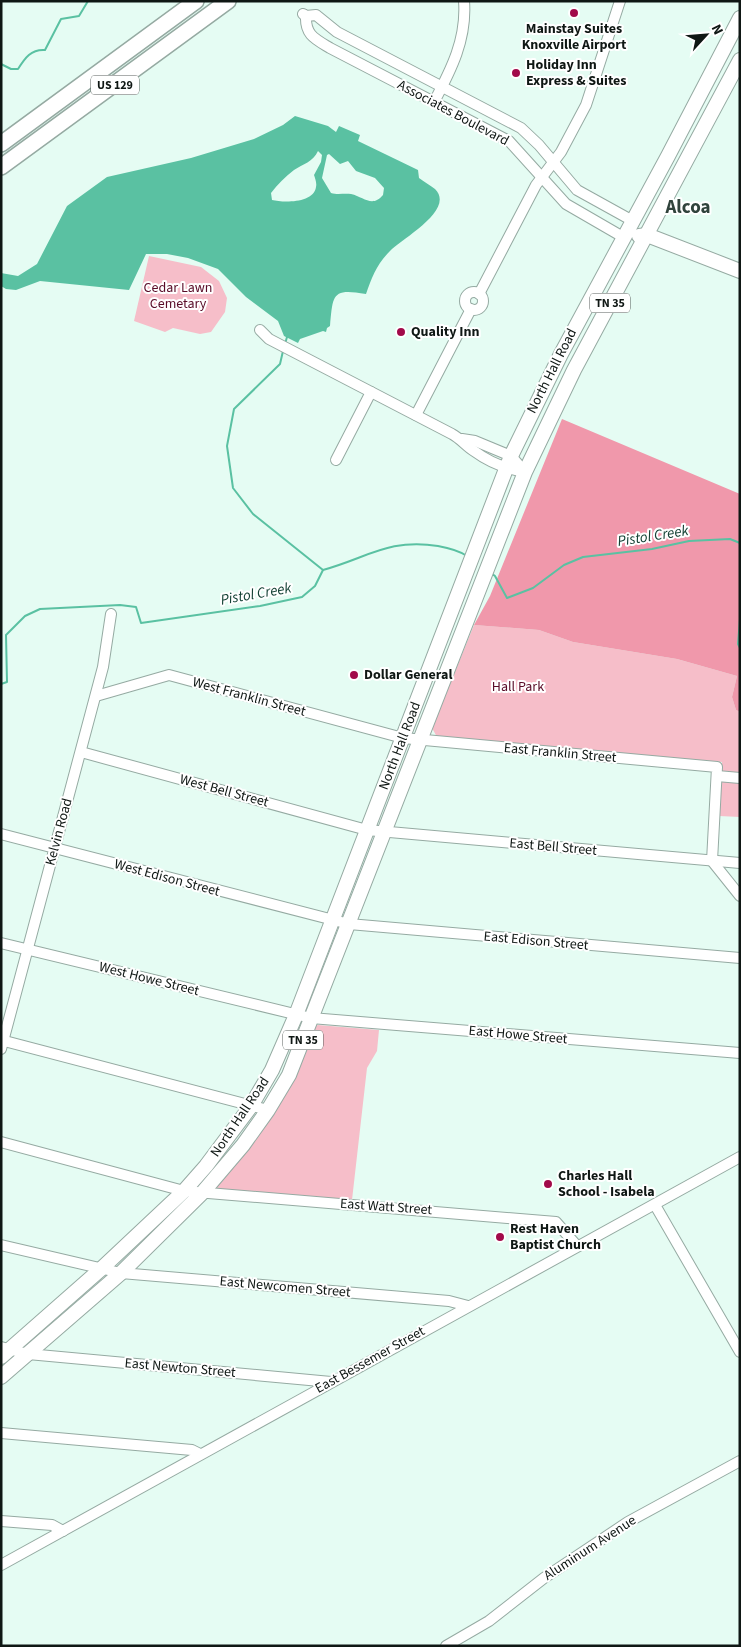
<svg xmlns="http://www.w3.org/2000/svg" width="741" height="1647" viewBox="0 0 741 1647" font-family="'Source Sans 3',sans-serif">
<rect width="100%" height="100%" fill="#e5fcf3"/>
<g fill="#f6bec9">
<polygon points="149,256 201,267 219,281 227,298 225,312 211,332 200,334 173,328 165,332 134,321"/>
<polygon points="474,625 539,630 573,642 677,659 737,676 732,697 736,710 740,712 740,817 719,816 722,762 437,737 432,728"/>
<polygon points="318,1025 379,1030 377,1051 367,1068 352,1200 218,1189 216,1186 315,1026"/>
</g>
<polygon fill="#f098ab" points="562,419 740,494 740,712 736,710 732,697 737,676 677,659 573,642 539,630 474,625 490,596"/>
<path fill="#5ac1a2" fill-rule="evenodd" d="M 295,116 L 328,126 L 336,132 L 339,126 L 360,135 L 358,141 L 418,170 L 419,178 C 424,182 430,185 435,189 C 456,210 401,239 390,251 C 377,264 372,277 366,294 C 332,288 333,294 330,326 L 327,328 L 326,332 L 323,331 L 300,339 L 298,343 L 284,336 L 278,321 L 246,297 L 218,269 L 188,258 L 167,254 L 146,254 L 129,290 L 40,281 L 16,290 L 6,289 L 1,286 L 1,273 L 18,276 L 37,264 L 67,206 L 107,177 L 191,158 L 254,139 L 283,125 ZM 318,151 L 322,155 L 321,162 L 314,175 C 315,178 317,183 316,187 C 314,203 284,203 272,200 L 271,193 C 278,184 285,177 294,170 C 303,164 313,162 318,151 ZM 329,154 L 340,164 L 348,161 L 356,171 L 375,178 L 384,188 L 383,195 C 372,208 364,197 351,194 C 344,193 338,195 331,193 L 322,178 L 327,155 Z"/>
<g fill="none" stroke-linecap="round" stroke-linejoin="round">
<g stroke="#5ac1a2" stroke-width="2">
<path d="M 1,64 L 11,69 L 18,69 C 25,58 31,49 45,50 L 61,19 L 79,16 L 88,1"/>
<polyline points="285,344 287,337"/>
<polyline points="283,351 280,364 234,409 227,446 233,488 253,514 323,570"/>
<polyline points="491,573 495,576 507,598 533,588 564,565 583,557 652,549 689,541 730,539 740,543"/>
<polyline points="740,619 738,644 740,648"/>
<path d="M 1,684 L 7,682 L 6,635 L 25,616 L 40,609 L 120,605 L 136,607 L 141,623 L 260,606 L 302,597 L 315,586 L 323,570 C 367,558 389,538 438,546 C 449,548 458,550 467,556"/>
</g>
<g stroke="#95aaa2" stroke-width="12">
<g id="minor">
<polyline points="303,14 306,16 316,15 337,32 521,128 539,145 577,190 633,221"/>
<path d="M 306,16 C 305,35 315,39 330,48 L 509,141 L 566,204 L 623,237"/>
<path d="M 434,102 C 451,70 467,39 464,1"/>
<circle cx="474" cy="301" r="9"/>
<polyline points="479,294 536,185 561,152 586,105 620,1"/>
<path d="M 260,330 L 269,339 L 452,434 C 461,439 466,446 474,451 C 489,462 506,469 525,472"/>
<polyline points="416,415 471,309"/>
<polyline points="462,439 475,441 511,456 525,472"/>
<polyline points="336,460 371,392"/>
<polyline points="96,696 169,675 403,738 717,767 712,861 740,896"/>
<polyline points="81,752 367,830 740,863"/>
<polyline points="717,776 740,778"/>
<polyline points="1,834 349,924 740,958"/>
<polyline points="1,943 311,1018 740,1053"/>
<polyline points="1,1040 268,1110"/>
<polyline points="1,1049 103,667 111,614"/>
<polyline points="1,1142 184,1191 556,1222 577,1246"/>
<polyline points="655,1205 740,1352"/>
<polyline points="1,1245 121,1273 449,1301 468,1306"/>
<polyline points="1,1347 28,1354 331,1382"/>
<polyline points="1,1433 192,1450 200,1454"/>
<polyline points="1,1521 52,1525 63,1531"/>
<polyline points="1,1565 740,1157"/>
<polyline points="446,1646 489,1621 544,1578 628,1522 740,1461"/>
</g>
</g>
<g stroke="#95aaa2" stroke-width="16">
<g id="major">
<polyline points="639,236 647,235 740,271"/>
<polyline points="1,1357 101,1269 184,1191 206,1166 251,1106 272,1070 296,1015 511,456 561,354 668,156 740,18"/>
<polyline points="1,1377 121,1273 203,1192 243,1145 268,1110 289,1075 525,472 574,370 740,60"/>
</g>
</g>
<g stroke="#95aaa2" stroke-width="18">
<g id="highway">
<polyline points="1,144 196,1"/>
<polyline points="1,167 228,1"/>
</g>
</g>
<use href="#minor" stroke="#fff" stroke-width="10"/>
<use href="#major" stroke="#fff" stroke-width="14"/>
<use href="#highway" stroke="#fff" stroke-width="15"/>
</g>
<g fill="#a20a4a" stroke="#fff" stroke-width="2">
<circle cx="574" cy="13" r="5"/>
<circle cx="516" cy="73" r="5"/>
<circle cx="401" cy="332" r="5"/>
<circle cx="354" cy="675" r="5"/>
<circle cx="548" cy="1184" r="5"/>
<circle cx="500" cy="1237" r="5"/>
</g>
<g text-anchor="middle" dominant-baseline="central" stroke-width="4" stroke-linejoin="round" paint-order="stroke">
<g fill="#fff" stroke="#575d5a" stroke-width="1">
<rect x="91" y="75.5" width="48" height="19" rx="4"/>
<rect x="590" y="293.5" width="40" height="19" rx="4"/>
<rect x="283" y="1030.5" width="40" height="19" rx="4"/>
</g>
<g font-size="12" font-weight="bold" fill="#0f1714">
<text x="115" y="85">US 129</text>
<text x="610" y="303">TN 35</text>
<text x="303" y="1040">TN 35</text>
</g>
<g font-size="14" font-weight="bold" fill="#0f1714" stroke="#fff" text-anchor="start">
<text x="574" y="29" text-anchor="middle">Mainstay Suites<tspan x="574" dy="16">Knoxville Airport</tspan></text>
<text x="526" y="65">Holiday Inn<tspan x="526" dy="16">Express &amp; Suites</tspan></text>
<text x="411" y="332">Quality Inn</text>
<text x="364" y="675">Dollar General</text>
<text x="558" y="1176">Charles Hall<tspan x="558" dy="16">School - Isabela</tspan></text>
<text x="510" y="1229">Rest Haven<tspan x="510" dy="16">Baptist Church</tspan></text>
</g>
<g font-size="14" fill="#0f1714" stroke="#fff">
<text transform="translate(453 113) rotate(28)">Associates Boulevard</text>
<text transform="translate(552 371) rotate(-63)">North Hall Road</text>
<text transform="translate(249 697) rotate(15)">West Franklin Street</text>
<text transform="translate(400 746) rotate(-69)">North Hall Road</text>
<text transform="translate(560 753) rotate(5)">East Franklin Street</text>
<text transform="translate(224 791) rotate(15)">West Bell Street</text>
<text transform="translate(59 832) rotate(-75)">Kelvin Road</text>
<text transform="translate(553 847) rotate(5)">East Bell Street</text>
<text transform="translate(167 878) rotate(15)">West Edison Street</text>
<text transform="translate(536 941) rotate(5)">East Edison Street</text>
<text transform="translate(149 979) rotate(14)">West Howe Street</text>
<text transform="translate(518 1035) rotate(5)">East Howe Street</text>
<text transform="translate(240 1117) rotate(-56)">North Hall Road</text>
<text transform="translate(386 1207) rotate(4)">East Watt Street</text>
<text transform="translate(285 1287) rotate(5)">East Newcomen Street</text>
<text transform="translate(370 1360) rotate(-29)">East Bessemer Street</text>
<text transform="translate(180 1368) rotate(5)">East Newton Street</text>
<text transform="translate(590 1548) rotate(-33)">Aluminum Avenue</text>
</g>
<g font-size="14" fill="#590c28" stroke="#fff">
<text x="178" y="288">Cedar Lawn<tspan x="178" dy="16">Cemetary</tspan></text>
<text x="518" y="687">Hall Park</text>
</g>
<g font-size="15" font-style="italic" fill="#144235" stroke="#fff">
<text transform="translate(653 536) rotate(-9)">Pistol Creek</text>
<text transform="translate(256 594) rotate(-10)">Pistol Creek</text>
</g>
<g font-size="19" font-weight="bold" fill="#30433c" stroke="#fff">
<text x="688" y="207">Alcoa</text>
</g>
</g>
<rect width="741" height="1647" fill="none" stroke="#0f1714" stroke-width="5"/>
<g transform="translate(706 35) rotate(64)" stroke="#ffffff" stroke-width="4" paint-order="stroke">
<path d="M0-4L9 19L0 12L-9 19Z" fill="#0f1714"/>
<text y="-8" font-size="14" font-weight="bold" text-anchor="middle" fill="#0f1714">N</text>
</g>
</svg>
